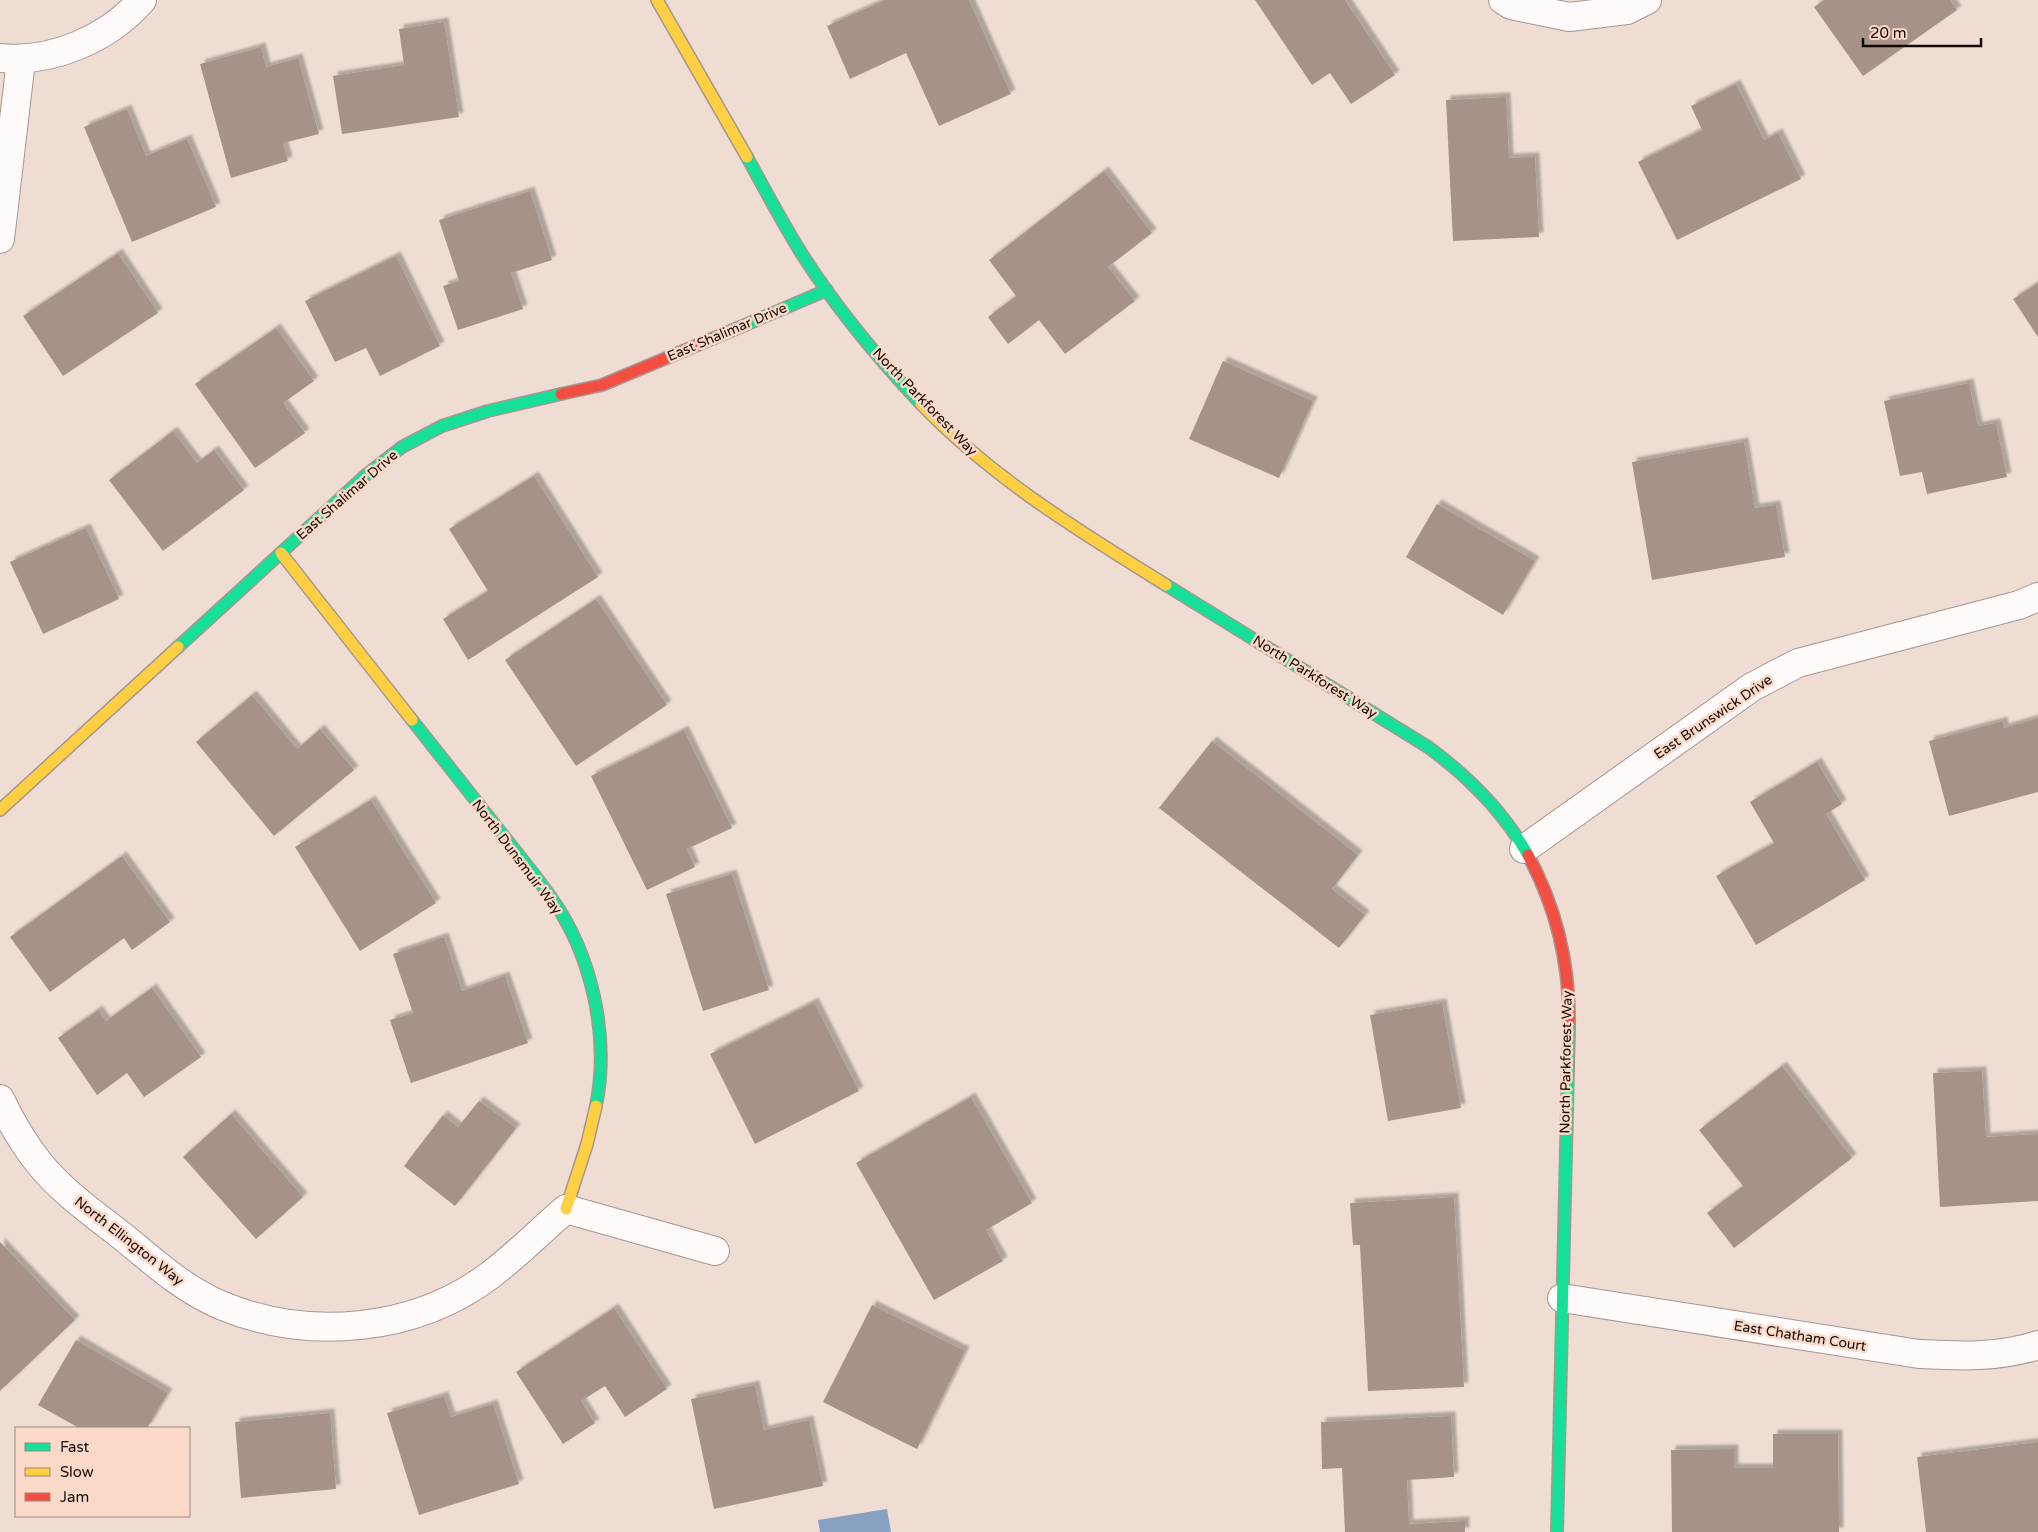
<svg xmlns="http://www.w3.org/2000/svg" width="2038" height="1532" viewBox="0 0 2038 1532" font-family="'Varela Round',sans-serif">
<defs>
<filter id="shadow"><feDropShadow dx="4.5" dy="-4.5" stdDeviation="1" flood-color="#0004"/></filter>
</defs>
<rect width="100%" height="100%" fill="#efddd4"/>
<polygon fill="#88a1c3" points="887,1509 891,1532 820,1532 818,1520"/>
<g fill="#a69288" filter="url(#shadow)">
<polygon points="885,0 969,0 1011,94 939,126 906,53 850,79 827,26"/>
<polygon points="1255,0 1345,0 1395,75 1351,104 1330,73 1312,85"/>
<polygon points="1824,0 1950,0 1957,10 1863,76 1814,7"/>
<polygon points="444,22 459,117 342,134 333,76 404,65 399,29"/>
<polygon points="261,47 266,67 298,58 319,134 283,143 288,161 231,178 200,64"/>
<polygon points="1736,84 1764,140 1778,133 1801,179 1677,240 1638,162 1702,130 1691,106"/>
<polygon points="1506,97 1509,158 1535,157 1539,237 1453,241 1446,100"/>
<polygon points="127,109 146,156 187,139 216,207 132,242 84,127"/>
<polygon points="1104,171 1152,233 1108,267 1135,301 1065,354 1039,320 1008,344 988,317 1016,296 989,260"/>
<polygon points="530,191 552,260 511,273 523,309 458,330 443,286 459,281 439,220"/>
<polygon points="118,253 158,313 63,376 23,316"/>
<polygon points="396,256 440,346 380,376 366,348 335,362 305,301"/>
<polygon points="2038,283 2038,337 2013,299"/>
<polygon points="276,328 314,381 283,403 305,433 255,468 195,384"/>
<polygon points="1223,361 1313,401 1279,478 1189,439"/>
<polygon points="1969,383 1978,426 1996,423 2007,477 1927,494 1922,472 1900,476 1884,401"/>
<polygon points="173,431 197,463 214,450 244,490 163,551 109,480"/>
<polygon points="1744,442 1755,508 1776,505 1785,557 1652,580 1632,462"/>
<polygon points="534,476 598,577 468,660 443,619 488,591 449,529"/>
<polygon points="1437,504 1535,561 1503,615 1406,557"/>
<polygon points="86,528 119,599 43,634 10,562"/>
<polygon points="596,599 667,705 576,766 505,660"/>
<polygon points="252,695 297,749 320,729 354,770 274,836 196,742"/>
<polygon points="2038,718 2038,792 1949,816 1929,741 2003,721 2004,728"/>
<polygon points="684,730 732,828 687,849 695,867 647,890 591,776"/>
<polygon points="1212,741 1358,855 1332,889 1365,915 1339,948 1159,808"/>
<polygon points="1817,762 1842,804 1826,814 1865,880 1756,945 1716,876 1774,843 1750,802"/>
<polygon points="371,800 436,903 360,951 295,847"/>
<polygon points="122,856 170,922 132,950 124,938 50,992 10,937"/>
<polygon points="732,874 769,990 703,1011 666,894"/>
<polygon points="444,937 462,991 505,976 528,1043 411,1083 390,1020 413,1013 393,954"/>
<polygon points="152,988 201,1057 144,1097 127,1073 97,1095 58,1038 98,1010 106,1021"/>
<polygon points="814,1002 859,1091 755,1144 710,1054"/>
<polygon points="1442,1003 1461,1108 1388,1121 1370,1015"/>
<polygon points="1782,1066 1852,1158 1734,1248 1707,1213 1743,1186 1699,1130"/>
<polygon points="1982,1071 1986,1137 2038,1134 2038,1201 1940,1207 1933,1073"/>
<polygon points="971,1097 1032,1203 986,1230 1003,1261 934,1300 856,1163"/>
<polygon points="479,1101 516,1128 455,1206 404,1166 443,1115 458,1127"/>
<polygon points="231,1114 303,1197 256,1239 183,1157"/>
<polygon points="1454,1197 1464,1387 1368,1391 1360,1245 1353,1245 1350,1203"/>
<polygon points="0,1242 75,1320 0,1391"/>
<polygon points="872,1305 965,1351 917,1449 823,1402"/>
<polygon points="614,1308 667,1389 625,1417 605,1386 581,1401 595,1423 563,1444 516,1372"/>
<polygon points="76,1340 168,1393 147,1428 79,1428 38,1405"/>
<polygon points="755,1385 764,1430 809,1420 823,1486 714,1509 691,1399"/>
<polygon points="444,1396 451,1417 493,1404 519,1484 419,1515 387,1413"/>
<polygon points="330,1413 336,1489 241,1498 235,1422"/>
<polygon points="1451,1416 1454,1477 1407,1480 1409,1524 1465,1521 1465,1532 1345,1532 1342,1468 1322,1469 1321,1422"/>
<polygon points="1773,1434 1838,1434 1839,1532 1672,1532 1671,1450 1734,1449 1734,1468 1773,1468"/>
<polygon points="2038,1442 2038,1532 1926,1532 1917,1457"/>
</g>
<g fill="none" stroke-linecap="round" stroke-linejoin="round">
<g stroke="#a49790" stroke-width="30">
<g id="street">
<polyline points="1503,0 1511,5 1569,17 1627,10 1647,0"/>
<path d="M 0,58 C 52,63 108,39 142,0"/>
<polyline points="0,239 21,60"/>
<polyline points="1524,849 1752,687 1798,663 2019,605 2038,597"/>
<path d="M 0,1099 C 11,1122 23,1143 39,1163 C 63,1193 97,1216 127,1240 C 157,1265 186,1291 223,1306 C 308,1341 414,1332 489,1276 C 516,1256 540,1231 566,1209 L 715,1251"/>
<path d="M 1562,1298 L 1919,1354 C 1959,1356 1999,1358 2038,1345"/>
</g>
</g>
<g stroke="#a49790" stroke-width="14">
<g id="fast">
<path d="M 747,157 C 764,188 781,220 800,251 C 834,305 877,357 921,404"/>
<polyline points="738,328 827,290"/>
<path d="M 1166,585 L 1428,747 C 1469,777 1503,811 1528,855"/>
<polyline points="178,647 366,475 402,447 442,426 488,411 561,394"/>
<path d="M 412,720 C 441,757 470,793 499,830 C 516,852 534,873 550,896 C 592,954 610,1036 596,1106"/>
<polyline points="1557,1532 1569,1025"/>
</g>
</g>
<g stroke="#a49790" stroke-width="14">
<g id="slow">
<polyline points="657,0 747,157"/>
<path d="M 921,404 C 992,478 1079,531 1166,585"/>
<polyline points="281,553 412,720"/>
<polyline points="0,810 178,647"/>
<polyline points="566,1209 587,1144 596,1106"/>
</g>
</g>
<g stroke="#a49790" stroke-width="14">
<g id="jam">
<polyline points="561,394 602,385 738,328"/>
<path d="M 1528,855 C 1556,907 1570,966 1569,1025"/>
</g>
</g>
<use href="#street" stroke="#fdfaf9" stroke-width="28"/>
<use href="#fast" stroke="#16e098" stroke-width="11"/>
<use href="#slow" stroke="#ffcf43" stroke-width="11"/>
<use href="#jam" stroke="#f24e42" stroke-width="11"/>
</g>
<g text-anchor="middle" dominant-baseline="central" stroke-width="5" stroke-linejoin="round" paint-order="stroke">
<g font-size="14" fill="#130904" stroke="#fbd9c8">
<text transform="translate(727 332) rotate(-23)">East Shalimar Drive</text>
<text transform="translate(925 402) rotate(46)">North Parkforest Way</text>
<text transform="translate(347 495) rotate(-41)">East Shalimar Drive</text>
<text transform="translate(1315 677) rotate(32)">North Parkforest Way</text>
<text transform="translate(1713 717) rotate(-34)">East Brunswick Drive</text>
<text transform="translate(517 857) rotate(53)">North Dunsmuir Way</text>
<text transform="translate(1566 1062) rotate(-89)">North Parkforest Way</text>
<text transform="translate(129 1241) rotate(38)">North Ellington Way</text>
<text transform="translate(1800 1336) rotate(9)">East Chatham Court</text>
</g>
</g>
<rect x="15" y="1427" width="175" height="90" fill="#fbd9c8" stroke="#9e867a"/>
<rect x="25" y="1443" width="25" height="8" fill="#16e098" stroke="#9e867a"/>
<text x="60" y="1452" font-size="15" fill="#130904">Fast</text>
<rect x="25" y="1468" width="25" height="8" fill="#ffcf43" stroke="#9e867a"/>
<text x="60" y="1477" font-size="15" fill="#130904">Slow</text>
<rect x="25" y="1493" width="25" height="8" fill="#f24e42" stroke="#9e867a"/>
<text x="60" y="1502" font-size="15" fill="#130904">Jam</text>
<path d="M1863 38v8h118v-8" fill="none" stroke="#130904" stroke-width="2.5"/>
<text x="1870" y="38" font-size="15" fill="#130904" stroke="#fbd9c8" stroke-width="4" paint-order="stroke">20 m</text>
</svg>
